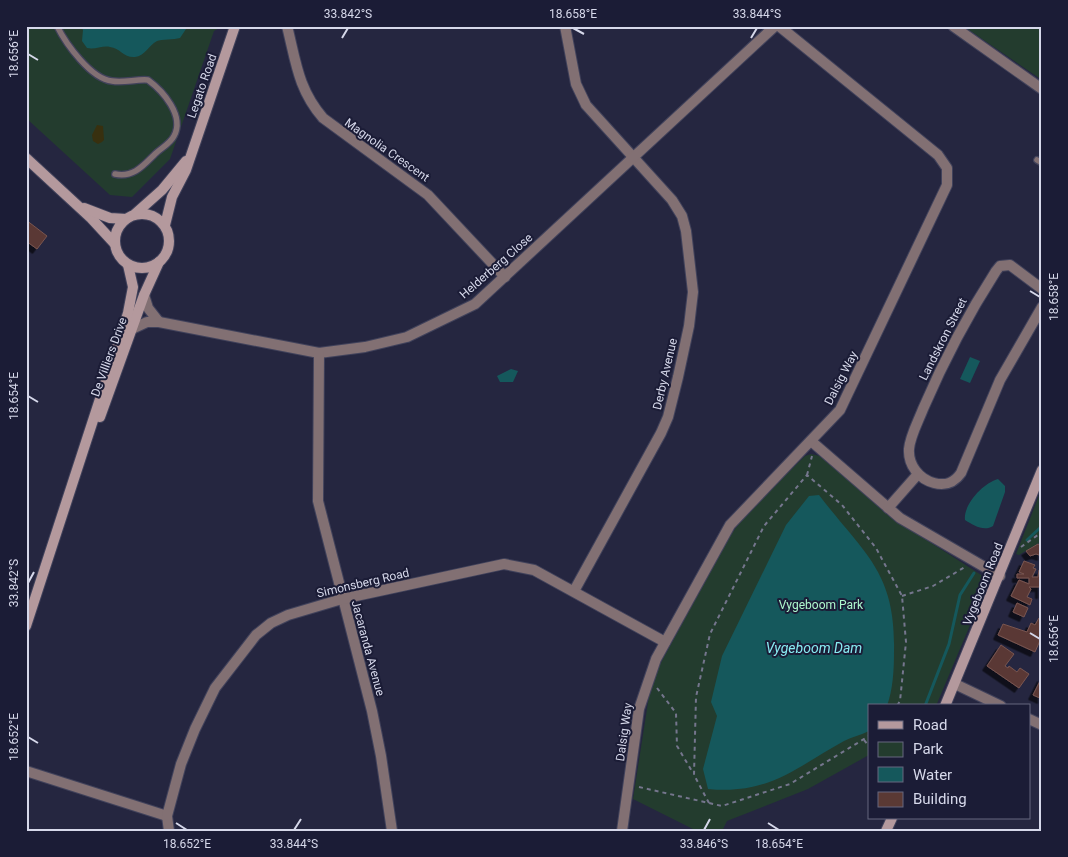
<svg xmlns="http://www.w3.org/2000/svg" width="1068" height="857" viewBox="0 0 1068 857" font-family="Roboto,sans-serif">
<defs>
<filter id="shadow"><feDropShadow dx="-4.5" dy="4.5" stdDeviation="0" flood-color="#0009"/></filter>
</defs>
<rect width="100%" height="100%" fill="#252640"/>
<g fill="#233c2e">
<polygon points="26,26 223,26 214,31 170,159 132,197 110,195 26,118"/>
<polygon points="963,26 1042,26 1042,80"/>
<polygon points="811,454 820,456 897,521 989,580 936,706 869,706 869,755 808,789 727,821 722,831 697,831 633,799 649,696 659,666 729,537 747,513 805,456"/>
<polygon points="1042,488 1042,541 1019,555 1016,554"/>
</g>
<polygon fill="#38300f" points="97,125 103,126 104,140 102,142 98,144 93,141 92,135"/>
<g fill="#15585c">
<path d="M 81,26 L 188,26 L 180,38 C 174,40 161,39 157,41 C 148,46 145,56 135,57 C 124,58 120,48 110,47 C 103,45 95,50 87,48 L 82,41 L 83,30 Z"/>
<polygon points="970,357 980,361 970,383 960,379"/>
<polygon points="511,369 518,371 513,382 500,382 497,376"/>
<path d="M 998,479 L 1005,486 L 1005,492 L 993,526 C 984,532 973,525 965,520 C 963,505 983,483 998,479 Z"/>
<path d="M 819,495 C 864,554 896,571 894,652 C 894,670 893,689 887,706 L 869,706 L 869,731 C 861,735 852,737 844,741 C 795,768 769,795 708,789 L 703,769 L 717,716 L 711,702 L 722,656 L 786,525 L 809,496 Z"/>
</g>
<g fill="none" stroke-linecap="round" stroke-linejoin="round">
<g stroke="#15585c" stroke-width="3">
<polyline points="1027,540 1042,526"/>
<polyline points="925,706 949,644 960,595 974,573"/>
</g>
</g>
<g fill="#5a3934" stroke="#795550" filter="url(#shadow)">
<polygon points="26,220 47,236 37,249 26,241"/>
<polygon points="1038,544 1042,546 1042,556 1036,554 1030,556 1026,551"/>
<polygon points="1024,561 1035,565 1033,568 1036,569 1032,577 1038,577 1039,570 1042,570 1042,594 1040,594 1040,587 1029,587 1031,589 1027,597 1032,599 1030,605 1011,596 1019,580 1029,584 1029,578 1017,578 1017,574 1024,574 1019,572"/>
<polygon points="1017,603 1028,608 1024,617 1013,612"/>
<polygon points="1039,618 1042,620 1042,636 1035,652 998,635 1003,624 1027,632 1031,623 1035,625"/>
<polygon points="1001,645 1014,654 1005,666 1008,668 1009,666 1017,672 1020,668 1029,674 1019,688 987,666"/>
<polygon points="1042,677 1042,699 1033,695"/>
</g>
<g fill="none" stroke-linecap="round" stroke-linejoin="round">
<g stroke="#41425b" stroke-width="8">
<g id="lane">
<path d="M 57,26 C 66,44 91,79 112,81 C 124,83 136,79 148,80 C 163,91 185,116 174,136 C 170,144 161,148 155,154 C 143,166 133,178 115,174"/>
<polyline points="1037,160 1042,163"/>
</g>
</g>
<g stroke="#41425b" stroke-width="12">
<g id="street">
<path d="M 287,26 C 296,62 298,89 323,118 L 428,195 L 505,277"/>
<polyline points="565,26 576,84 586,105 672,200 682,216 686,231 693,292 689,326 678,377 668,417 661,433 574,591"/>
<polyline points="953,26 1042,89"/>
<path d="M 1042,289 L 1010,265 L 1000,266 L 996,271 C 967,316 944,360 923,409 C 918,422 910,436 909,449 C 908,465 919,479 934,483 C 946,486 954,483 961,473 L 1000,380 L 1042,307"/>
<polyline points="144,295 148,308 159,322"/>
<polyline points="132,329 147,322 159,322 319,353 365,347 407,337 475,304 775,26"/>
<polyline points="319,353 318,501 372,711 381,756 392,831"/>
<polyline points="811,441 900,518 1000,576"/>
<polyline points="888,508 918,474"/>
<polyline points="955,684 1001,706"/>
<polyline points="1029,719 1042,725"/>
<polyline points="26,771 167,816"/>
<polyline points="169,831 167,816 181,764 195,729 215,688 256,635 271,623 288,615 342,599 504,564 534,570 665,642"/>
<polyline points="622,831 639,709 656,659 730,525 840,410 947,185 947,168 938,155 779,26"/>
</g>
</g>
<g stroke="#41425b" stroke-width="12">
<g id="secondary">
<polyline points="26,158 91,218 115,244"/>
<polyline points="84,208 110,218 126,219"/>
<circle cx="142" cy="241" r="27"/>
<polyline points="135,214 162,190 186,161"/>
<polyline points="165,225 172,197 186,170 235,26"/>
<polyline points="100,417 144,295 159,262"/>
<polyline points="26,626 128,313 133,287 128,265"/>
<polyline points="945,706 1042,470"/>
<polyline points="886,831 892,818"/>
</g>
</g>
<g stroke="#75768d" stroke-width="2" stroke-dasharray="4 4" stroke-linecap="butt">
<polyline points="807,475 812,456"/>
<polyline points="1021,547 1042,532"/>
<polyline points="902,596 933,586 965,567"/>
<polyline points="657,688 676,713 677,746 693,773"/>
<polyline points="864,740 869,746"/>
<polyline points="639,787 722,806 790,784 869,736"/>
<polyline points="709,803 694,775 696,697 710,634 764,526 807,475 842,505 876,548 902,596 906,642 900,701 897,706"/>
</g>
<use href="#lane" stroke="#827073" stroke-width="5.5"/>
<use href="#street" stroke="#827073" stroke-width="10"/>
<use href="#secondary" stroke="#b4999d" stroke-width="10"/>
</g>
<path fill="none" stroke="#d6d8ea" stroke-width="2" d="M 573,28 L 584,34M 342,38 L 348,28M 751,38 L 757,28M 28,54 L 38,60M 1030,291 L 1040,297M 28,396 L 38,402M 28,583 L 34,572M 1030,633 L 1040,639M 28,737 L 38,743M 176,823 L 187,830M 768,823 L 779,830M 294,830 L 301,819M 704,830 L 710,819"/>
<g text-anchor="middle" dominant-baseline="central" stroke-width="4" stroke-linejoin="round" paint-order="stroke">
<g font-size="12" fill="#d6d8ea" stroke="#1b1c36">
<text transform="translate(202 86) rotate(-71)">Legato Road</text>
<text transform="translate(387 150) rotate(35)">Magnolia Crescent</text>
<text transform="translate(496 266) rotate(-41)">Helderberg Close</text>
<text transform="translate(943 339) rotate(-63)">Landskron Street</text>
<text transform="translate(109 357) rotate(-70)">De Villiers Drive</text>
<text transform="translate(665 374) rotate(-77)">Derby Avenue</text>
<text transform="translate(841 378) rotate(-63)">Dalsig Way</text>
<text transform="translate(363 583) rotate(-13)">Simonsberg Road</text>
<text transform="translate(983 584) rotate(-68)">Vygeboom Road</text>
<text transform="translate(368 648) rotate(75)">Jacaranda Avenue</text>
<text transform="translate(624 732) rotate(-82)">Dalsig Way</text>
</g>
<g font-size="12" fill="#adf7cd" stroke="#1b1c36">
<text x="821" y="605">Vygeboom Park</text>
</g>
<g font-size="14" font-style="italic" fill="#88ebf2" stroke="#1b1c36">
<text x="814" y="648">Vygeboom Dam</text>
</g>
</g>
<rect width="1068" height="857" fill="none" stroke="#1b1c36" stroke-width="55"/>
<rect x="868" y="704" width="162" height="115" fill="#1b1c36" stroke="#66677e"/>
<rect x="878" y="721" width="25" height="8" fill="#b4999d" stroke="#66677e"/>
<text x="913" y="730" font-size="15" fill="#d6d8ea">Road</text>
<rect x="878" y="742" width="25" height="15" fill="#233c2e" stroke="#66677e"/>
<text x="913" y="754" font-size="15" fill="#d6d8ea">Park</text>
<rect x="878" y="767" width="25" height="15" fill="#15585c" stroke="#66677e"/>
<text x="913" y="780" font-size="15" fill="#d6d8ea">Water</text>
<rect x="878" y="792" width="25" height="15" fill="#5a3934" stroke="#66677e"/>
<text x="913" y="804" font-size="15" fill="#d6d8ea">Building</text>
<rect x="28" y="28" width="1012" height="802" fill="none" stroke="#d6d8ea" stroke-width="2"/>
<g font-size="12" text-anchor="middle" fill="#d6d8ea">
<text x="348" y="18">33.842°S</text>
<text x="573" y="18">18.658°E</text>
<text x="757" y="18">33.844°S</text>
<text transform="translate(14 54) rotate(-90)" y="4">18.656°E</text>
<text transform="translate(1054 297) rotate(-90)" y="4">18.658°E</text>
<text transform="translate(14 396) rotate(-90)" y="4">18.654°E</text>
<text transform="translate(14 583) rotate(-90)" y="4">33.842°S</text>
<text transform="translate(1054 639) rotate(-90)" y="4">18.656°E</text>
<text transform="translate(14 737) rotate(-90)" y="4">18.652°E</text>
<text x="187" y="848">18.652°E</text>
<text x="294" y="848">33.844°S</text>
<text x="704" y="848">33.846°S</text>
<text x="779" y="848">18.654°E</text>
</g>
</svg>
